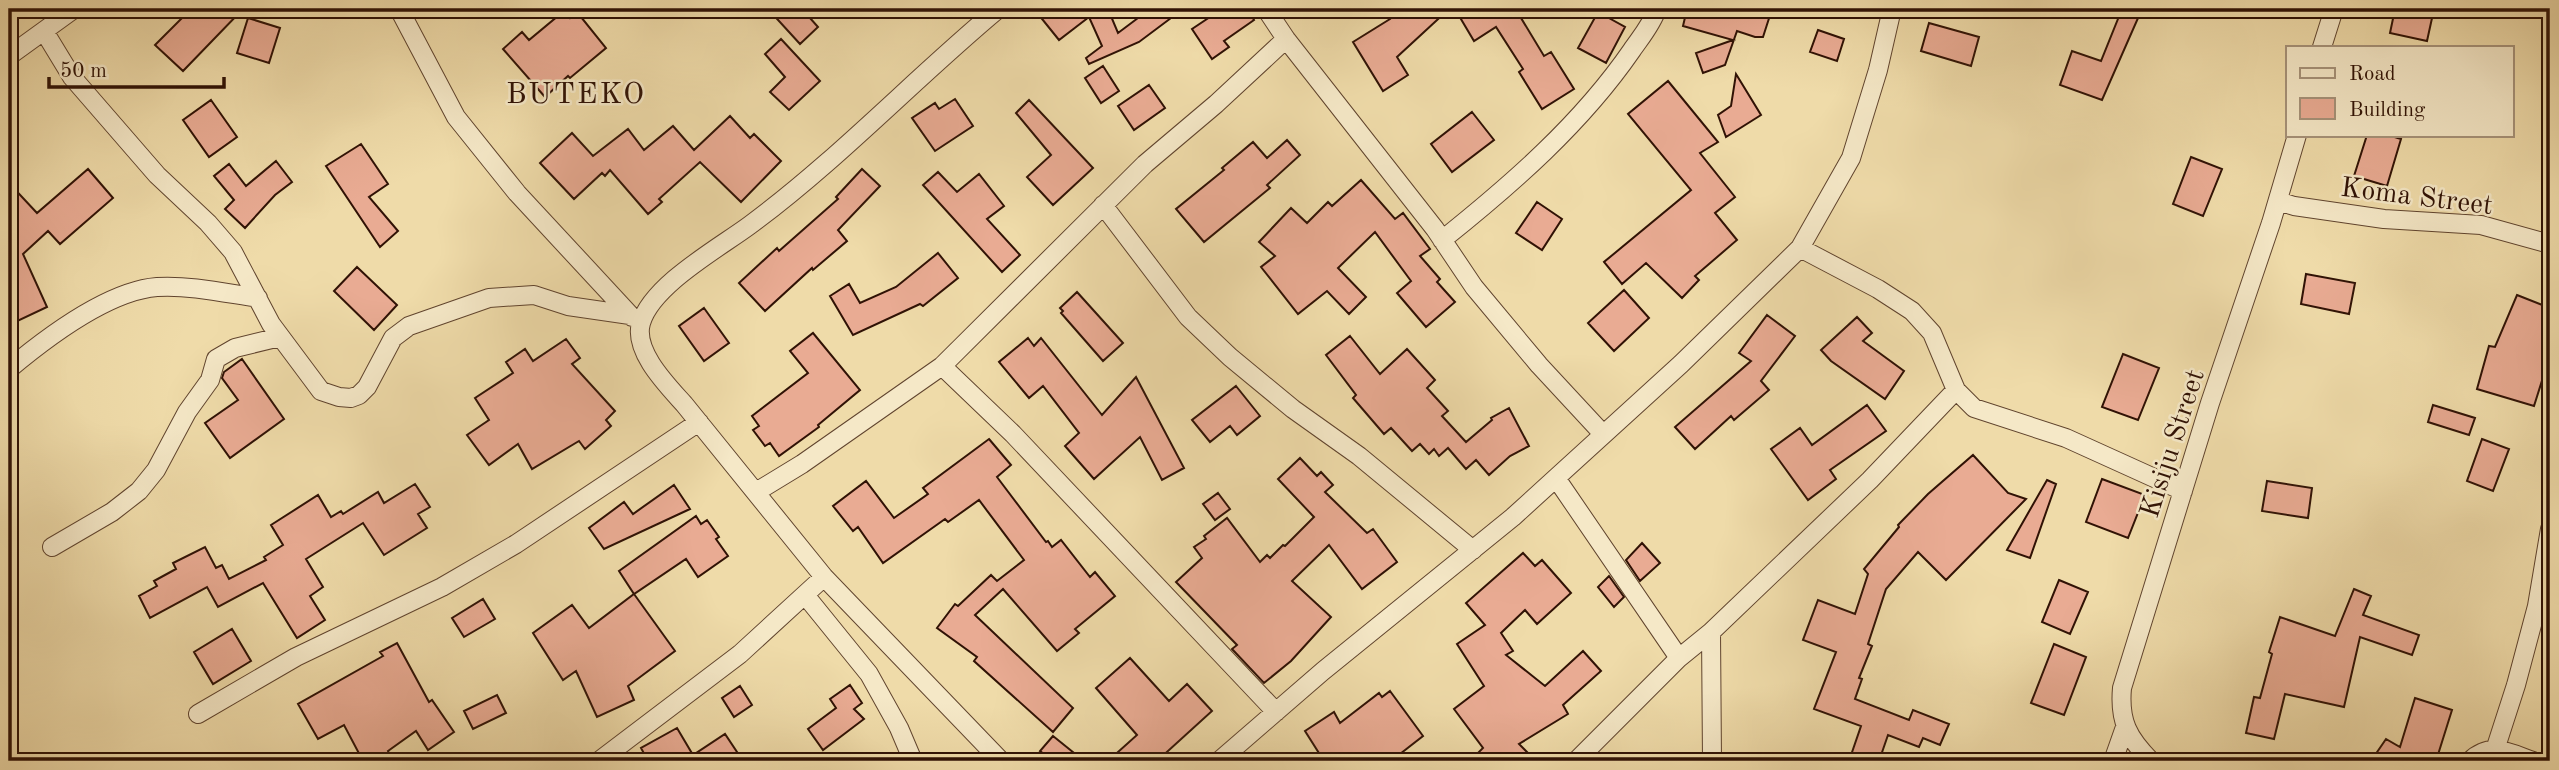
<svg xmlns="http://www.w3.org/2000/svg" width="2559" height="770" viewBox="0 0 2559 770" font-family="'Old Standard TT',serif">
  <rect width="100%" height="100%" fill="#efdba9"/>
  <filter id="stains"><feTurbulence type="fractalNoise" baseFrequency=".00286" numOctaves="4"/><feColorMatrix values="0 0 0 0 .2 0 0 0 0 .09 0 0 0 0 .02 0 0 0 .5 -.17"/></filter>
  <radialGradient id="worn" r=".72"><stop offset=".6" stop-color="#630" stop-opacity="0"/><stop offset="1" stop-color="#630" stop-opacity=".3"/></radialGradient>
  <path fill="#e9ab93" stroke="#301205" stroke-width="2" d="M191 9H243L183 71 155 45Z
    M768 9H802L818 27 800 44Z
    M1034 9H1108L1118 33 1150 9H1183L1139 42 1089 64 1086 58 1102 46 1089 17 1059 40Z
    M1222 9H1247L1254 20 1224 41 1229 47 1212 59 1192 29Z
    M1401 9H1449L1397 57 1408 75 1383 91 1353 42 1390 19Z
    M1455 9H1525L1518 13 1544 56 1551 52 1574 89 1542 109 1519 72 1523 69 1496 27 1474 41Z
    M1687 9H1772L1763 37H1755L1737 31 1725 65 1703 73 1696 53 1733 40 1683 26Z
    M2122 9H2142L2102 100 2060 85 2072 51 2101 61Z
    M2395 9H2434L2427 41 2390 33Z
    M564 11 570 18 577 12 606 48 570 78 568 76 545 97 503 49 522 32 529 40Z
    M1598 12 1625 27 1606 63 1578 48Z
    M248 18 280 28 269 63 237 53Z
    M1929 23 1979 37 1971 66 1921 51Z
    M1818 30 1844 39 1837 61 1810 52Z
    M781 39 820 81 789 110 770 92 785 77 765 54Z
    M1103 66 1119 91 1101 103 1085 78Z
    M1736 74 1761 115 1726 137 1718 115 1731 106Z
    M1668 81 1718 142 1700 153 1735 197 1715 213 1737 240 1695 276 1699 280 1682 298 1646 263 1622 284 1604 262 1691 190 1628 114Z
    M1149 85 1165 108 1134 130 1118 106Z
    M955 99 973 126 935 151 912 118 935 103 939 109Z
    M211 100 237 137 209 157 183 120Z
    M1029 100 1093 168 1053 205 1027 177 1051 155 1016 113Z
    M1472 112 1494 140 1452 172 1431 144Z
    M730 116 750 138 754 134 781 161 741 202 700 162 659 199 662 202 648 214 610 170 605 176 602 173 574 199 540 163 572 133 593 156 628 129 644 150 673 126 694 150Z
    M2367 135H2388L2401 139 2387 186 2354 176Z
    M1287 140 1300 155 1267 185 1270 188 1204 242 1176 209 1224 170 1222 168 1253 142 1267 158Z
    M361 144 388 184 369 197 398 231 380 247 326 166Z
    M2191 157 2222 169 2203 216 2173 204Z
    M276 161 292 182 275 195 245 228 225 209 234 200 214 176 229 164 246 186Z
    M88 169 113 198 60 244 48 231 23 254 47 307 9 325V183L37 213Z
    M862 169 880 186 838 230 847 241 813 270 812 268 765 311 739 283 777 248 779 251 838 199 836 197Z
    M938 172 957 192 979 174 1004 206 987 219 1020 255 1002 272 923 185Z
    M1361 180 1395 219 1403 213 1430 249 1420 256 1440 279 1437 282 1455 302 1426 327 1397 293 1411 281 1375 232 1338 268 1366 297 1349 314 1327 291 1298 314 1261 267 1275 256 1259 242 1291 208 1307 223 1328 202 1332 206Z
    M1537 202 1562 219 1542 250 1516 233Z
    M938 253 958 278 923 306 920 304 853 335 830 296 849 284 860 303 896 287Z
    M357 267 397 305 374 330 334 291Z
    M2306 274 2355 283 2349 314 2301 304Z
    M1624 290 1649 318 1614 351 1588 323Z
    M1077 292 1123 343 1103 361 1061 313 1063 311 1060 308Z
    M2517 295 2550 308V368H2546L2534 406 2477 389 2489 346 2495 347Z
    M704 308 729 343 704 361 679 326Z
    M1767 315 1795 336 1761 381 1769 390 1734 420 1731 416 1695 449 1675 427 1751 361 1739 353Z
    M1857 317 1872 333 1863 341 1904 371 1885 399 1831 361 1821 350Z
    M813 333 860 390 818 425 819 427 779 456 770 443 765 446 753 430 759 426 752 416 808 373 790 351Z
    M1350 336 1380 374 1407 349 1435 380 1427 388 1448 411 1442 416 1466 442 1492 420 1491 418 1509 408 1529 446 1510 456 1489 475 1476 460 1466 469 1448 448 1439 456 1434 449 1429 454 1420 444 1412 451 1391 428 1384 434 1353 398 1356 395 1326 355Z
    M1028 338 1034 346 1041 338 1102 415 1136 377 1184 468 1162 480 1140 437 1094 479 1065 446 1079 433 1043 386 1029 398 999 362Z
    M566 339 580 358 572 364 615 411 606 420 611 426 585 449 579 441 532 469 518 444 489 465 467 435 489 420 475 398 513 373 506 362 525 349 533 361Z
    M2123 354 2159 368 2138 420 2102 407Z
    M242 359 284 419 230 458 205 423 238 400 222 378 224 372Z
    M1236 386 1260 416 1237 435 1230 426 1210 442 1192 420Z
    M1867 405 1886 431 1830 470 1836 479 1808 500 1771 449 1800 428 1812 445Z
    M2433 405 2475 418 2469 435 2428 422Z
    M989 439 1011 465 997 477 1046 542 1048 541 1052 547 1061 540 1090 577 1095 572 1115 596 1075 629 1079 633 1057 651 1003 589 975 615 1073 708 1053 732 974 661 977 657 937 628 955 604 958 606 991 575 997 581 1024 560 979 500 948 522 945 519 883 563 858 527 853 531 833 506 866 481 894 518 928 494 923 488Z
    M2482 439 2509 449 2493 491 2467 481Z
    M1973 455 2008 493 2026 499 1946 580 1918 552 1886 589 1868 644 1872 646 1859 678 1862 679 1855 699 1909 720 1913 710 1949 724 1940 745 1923 738 1919 747 1888 735 1879 761H1849L1861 726 1814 709 1836 652 1803 640 1818 600 1855 614 1868 574 1864 569 1899 527 1898 525 1928 494Z
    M1300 458 1317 476 1321 472 1333 485 1325 492 1367 533 1373 529 1397 562 1362 589 1329 545 1292 581 1331 617 1291 661 1264 683 1232 649 1237 645 1176 582 1202 558 1194 547 1206 539 1204 536 1227 518 1260 562 1267 555 1270 558 1283 545 1285 546 1314 517 1278 479Z
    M2102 479 2145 495 2128 538 2086 522Z
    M2047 480 2056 484 2030 558 2007 550Z
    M2267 481 2312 488 2308 518 2262 511Z
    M415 484 430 507 418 514 427 528 384 555 363 523 306 559 323 587 310 596 325 620 297 638 263 583 218 607 207 587 150 618 139 596 157 586 154 581 176 569 173 563 205 547 216 568 222 565 229 579 266 560 264 557 283 545 271 525 318 495 331 517 341 511 343 514 378 492 384 503Z
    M674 485 690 509 604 549 589 528 624 502 633 514Z
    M1218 493 1230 509 1215 520 1203 504Z
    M696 516 701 524 707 520 719 537 716 539 728 556 698 577 686 559 634 594 619 571Z
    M1642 543 1660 563 1640 581 1626 560Z
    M1523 553 1535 566 1542 560 1571 593 1537 624 1525 610 1501 633 1513 651 1506 655 1545 686 1583 651 1601 671 1563 705 1568 714 1519 744 1527 752 1517 761H1470L1483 748 1454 709 1484 686 1457 644 1485 625 1466 603Z
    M1609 576 1624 597 1614 607 1598 587Z
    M2059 580 2088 592 2070 634 2042 622Z
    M2354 589 2371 596 2363 615 2419 635 2412 655 2360 637 2344 707 2285 694 2274 739 2246 733 2254 697 2260 698 2272 654 2269 652 2280 617 2335 636Z
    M634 594 675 651 628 686 634 700 597 717 576 671 563 680 533 633 572 605 589 628Z
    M483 599 495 619 464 637 452 618Z
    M232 629 251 661 213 684 194 652Z
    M397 643 429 702 432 700 454 732 428 750 416 731 388 751 393 761H363L344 725 318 739 298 704 383 656 380 652Z
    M2054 644 2086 657 2064 715 2031 703Z
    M1130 658 1169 701 1187 684 1212 711 1157 761H1108L1137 735 1096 688Z
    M850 685 862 703 854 709 864 719 823 750 808 729 836 708 830 699Z
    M740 686 752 705 734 717 722 698Z
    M1390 691 1423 736 1391 761H1324L1305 731 1334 712 1340 723 1379 693 1382 697Z
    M497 695 506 713 473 729 464 711Z
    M2415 698 2452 710 2436 761H2371L2386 739 2400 747Z
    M677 728 693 755 725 734 743 761H648L641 748Z
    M1053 736 1084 761H1053L1040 751Z"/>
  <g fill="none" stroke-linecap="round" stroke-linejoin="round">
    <g stroke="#60442e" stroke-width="20">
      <path id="street" d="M399 9 456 117 517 193 632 317
        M998 9C914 79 838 160 750 225 719 248 652 285 641 323 633 351 667 385 684 404L824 577 1001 761
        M1266 9 1286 39 1435 229 1474 287 1539 365 1603 434
        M44 31 72 77 157 175 208 223 233 252 271 324 321 391 339 397 351 398 359 395 367 387 393 338 409 326 489 298 534 295 568 306 630 315
        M2322 47 2334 9
        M9 56 74 9
        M2278 201 2294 206 2384 219 2481 225 2550 244
        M1103 205 1188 317 1230 357 1293 409 1359 456 1473 550
        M1442 240C1512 184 1581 124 1632 50 1641 37 1652 24 1657 9
        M1800 248 1878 289 1912 311 1932 333 1956 390 1974 408 2066 438 2183 491
        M942 366 1013 434 1276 712
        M9 369C46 338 107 291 157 287 190 285 225 293 258 298
        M1556 478 1679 658
        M756 492 802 464 942 366 1145 164 1216 104 1286 39
        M52 547 112 512 139 491 156 470 187 412 210 380 216 359 235 348 280 337
        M805 595 869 674 899 728 913 761
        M1711 632 1712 761
        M198 714 296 657 442 587 516 544 699 422
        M2495 750 2516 685 2537 606 2550 529
        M599 761 740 654 824 577
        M1219 761 1323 671 1513 517 1681 364 1800 248 1851 158 1878 70 1892 9
        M1576 761 1679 658 1711 632 1870 480 1956 390
        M2113 761 2125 727
        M2151 761C2128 738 2119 721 2122 688L2210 403 2271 223 2297 135
        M2470 761C2490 741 2510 753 2533 761"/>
    </g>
    <use href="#street" stroke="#f5e8c7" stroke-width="18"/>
  </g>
  <g text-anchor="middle" stroke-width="5" stroke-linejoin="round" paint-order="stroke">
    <g font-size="28" fill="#301205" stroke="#f5e8c7">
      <text transform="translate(2417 195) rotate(7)" y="10">Koma Street</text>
      <text transform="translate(2171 443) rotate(-72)" y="10">Kisiju Street</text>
    </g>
    <g font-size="30" letter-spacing="2" fill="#301205" stroke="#f5e8c7">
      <text x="576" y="103">BUTEKO</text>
    </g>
  </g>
  <rect width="2559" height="770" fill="none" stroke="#efdba9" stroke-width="35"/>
  <rect x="10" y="10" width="2538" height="749" fill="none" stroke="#301205" stroke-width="3.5"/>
  <rect x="18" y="18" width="2524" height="735" fill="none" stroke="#301205" stroke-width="2"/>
  <rect x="2286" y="46" width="228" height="91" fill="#f5e8c7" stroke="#a69279" stroke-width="2"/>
  <rect x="2300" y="68" width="35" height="10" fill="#f5e8c7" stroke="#a69279" stroke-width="2"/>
  <text x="2349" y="80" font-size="21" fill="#301205">Road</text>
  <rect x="2300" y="98" width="35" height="21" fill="#e9ab93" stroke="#a69279" stroke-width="2"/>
  <text x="2349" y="116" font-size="21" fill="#301205">Building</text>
  <path d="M49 77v10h175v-10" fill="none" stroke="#301205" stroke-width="3.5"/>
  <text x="60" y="77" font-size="21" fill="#301205" stroke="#f5e8c7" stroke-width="5" paint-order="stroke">50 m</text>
  <rect width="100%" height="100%" filter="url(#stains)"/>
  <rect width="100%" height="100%" fill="url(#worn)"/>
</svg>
